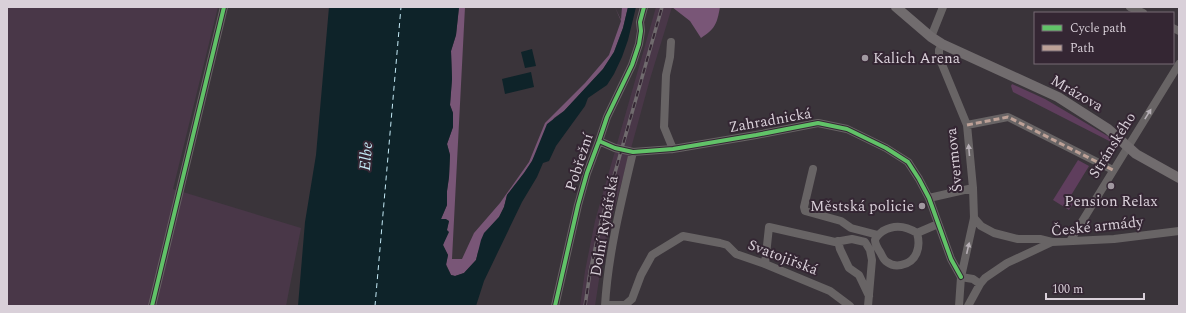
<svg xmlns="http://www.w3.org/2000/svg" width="1186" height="313" viewBox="0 0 1186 313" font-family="Spectral,serif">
  <rect width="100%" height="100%" fill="#3a343a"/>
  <path fill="#493748" d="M7 7H218L173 189 301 228 286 306H7Z
    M656 7H672L650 79 610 225 600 273 595 306H580L585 271 595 221Z"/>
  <path fill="#5f3e5d" d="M1012 84 1045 99 1116 141 1119 146 1013 92 1011 86Z
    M1078 160 1089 166 1070 197 1075 201 1069 210 1053 200Z"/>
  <path fill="#795677" d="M459 7H465L452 259H462L474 233 500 203 529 162 545 123 585 83 609 55 621 21 615 7 621 20 622 7H628L623 28 614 52 603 69 564 111 554 118 532 161 524 173 507 195 504 207 499 217 491 226 478 252 476 260 464 273 455 276 451 275 446 264 448 255 443 245 449 221 441 219 447 205V191L449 177 450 155 447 144 453 127V113L450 105 452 79 451 51 456 35Z
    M672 7H720C717 24 715 29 701 38L690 21Z"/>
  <path fill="#0e2329" d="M329 7H459L456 35 451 51 452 79 450 105 453 113V127L447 144 450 155 449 177 447 191V205L441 219H446L449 221 447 230 449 232 443 245 448 255 446 265 451 275 455 276 464 273 476 260 481 240 484 233 499 217 504 207 507 195 524 173 532 161 547 124 564 111 603 69 614 52 623 28 628 7H636L628 40 622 57 614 74 607 85 588 98 585 106 556 146 549 161 543 163 537 177 522 202 484 281 476 306H298L305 222 316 155Z
    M532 49 536 66 525 68 521 52Z
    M531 72 534 87 505 94 502 79Z"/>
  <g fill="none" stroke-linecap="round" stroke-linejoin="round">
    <path stroke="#c5ebf7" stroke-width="1" stroke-dasharray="5 4" stroke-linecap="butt" d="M375 306 401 7"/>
    <path stroke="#686465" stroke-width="8" d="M1130 7 1143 13
      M1173 28 1179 31
      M931 37 943 7
      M671 42 670 57 666 75 664 127 673 149
      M942 44 939 50V57L967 125 973 188 974 218 961 277 959 306
      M967 125 1008 117 1113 170
      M599 141 615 148 633 152 673 149 756 135 818 123 847 129 886 148 908 162 919 179 929 198 951 259 961 277
      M813 169 804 207 805 211 841 221 851 228 878 235
      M929 198 973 188
      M974 218 981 226 994 233 1018 239H1040L1052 242
      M917 233C921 247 917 262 901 265 896 266 891 265 887 262 883 260 882 255 880 252 878 249 875 244 875 240 876 236 879 234 883 231 895 224 906 226 917 233L938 224
      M838 241 840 249 849 268 859 275 869 296
      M1070 241 1179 64
      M765 264 769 227 835 242 852 239 865 242 870 250 872 260 868 306
      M961 277 973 279 980 284
      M605 305H625L632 299 641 275 652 255 683 236 720 243 727 245 736 254 765 264 830 291 850 306
      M152 306 224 7
      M555 306 578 205 587 173 599 141 607 117 632 65 639 44 641 31 640 22 644 7
      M605 306C608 254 621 203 633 152
      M968 306 980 284 985 278 1007 263 1052 242 1114 239 1179 231"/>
    <path stroke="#716c6e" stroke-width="10" d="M896 7 931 37 942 44 1058 97 1108 129 1136 154 1179 178"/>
    <g stroke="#706b6e" stroke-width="3.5">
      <path id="rail" d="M585 306 590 272 601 222 662 7"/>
    </g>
    <use href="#rail" stroke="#342633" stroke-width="2" stroke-dasharray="6" stroke-linecap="butt"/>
    <path stroke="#bda197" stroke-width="3" stroke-dasharray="6 3" stroke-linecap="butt" d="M967 125 1008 117 1113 170"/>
    <g stroke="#342633" stroke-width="6">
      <path id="cycleway" d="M599 141 615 148 633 152 673 149 756 135 818 123 847 129 886 148 908 162 919 179 929 198 951 259 961 277
        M152 306 224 7
        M555 306 578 205 587 173 599 141 607 117 632 65 639 44 641 31 640 22 644 7"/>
    </g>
    <use href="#cycleway" stroke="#61c268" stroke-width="4"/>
  </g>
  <defs><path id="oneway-solid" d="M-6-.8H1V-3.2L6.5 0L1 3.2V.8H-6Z"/></defs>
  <g fill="#b7b0b6">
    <use href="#oneway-solid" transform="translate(1148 114) rotate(-58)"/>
    <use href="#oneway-solid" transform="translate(969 150) rotate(-95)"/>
    <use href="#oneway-solid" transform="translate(968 248) rotate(-77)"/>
  </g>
  <g fill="#a199a1" stroke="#342633" stroke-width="1.5">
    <circle cx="865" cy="58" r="4"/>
    <circle cx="1111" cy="186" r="4"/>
    <circle cx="922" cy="206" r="4"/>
  </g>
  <g text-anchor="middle" stroke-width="4" stroke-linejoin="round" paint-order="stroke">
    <g font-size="15" fill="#d9d0d9" stroke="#342633" text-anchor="start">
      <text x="873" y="63">Kalich Arena</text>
      <text x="1111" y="206" text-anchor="middle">Pension Relax</text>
      <text x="914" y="211" text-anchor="end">Městská policie</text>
    </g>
    <g font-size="15" fill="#d9d0d9" stroke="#342633">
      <text transform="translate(1077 93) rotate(30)" y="5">Mrázova</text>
      <text transform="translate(770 120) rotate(-10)" y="5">Zahradnická</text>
      <text transform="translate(1112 145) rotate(-58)" y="5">Stránského</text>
      <text transform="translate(954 160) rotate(-96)" y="5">Švermova</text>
      <text transform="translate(579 162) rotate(-72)" y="5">Pobřežní</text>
      <text transform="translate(604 226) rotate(-80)" y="5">Dolní Rybářská</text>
      <text transform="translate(1097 226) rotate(-6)" y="5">České armády</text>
      <text transform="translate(783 257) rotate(21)" y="5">Svatojiřská</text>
    </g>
    <g font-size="16" font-style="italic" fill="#c5ebf7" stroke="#342633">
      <text transform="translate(365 156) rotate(-85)" y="6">Elbe</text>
    </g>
  </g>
  <rect width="1186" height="313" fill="none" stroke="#d9d0d9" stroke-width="16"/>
  <rect x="1034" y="12" width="140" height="52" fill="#342633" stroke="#766a75"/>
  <rect x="1042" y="25" width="20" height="6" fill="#61c268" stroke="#766a75"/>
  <text x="1070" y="32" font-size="12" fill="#d9d0d9">Cycle path</text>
  <rect x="1042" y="45" width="20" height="6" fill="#bda197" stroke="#766a75"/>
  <text x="1070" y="52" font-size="12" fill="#d9d0d9">Path</text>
  <path d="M1046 293v6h98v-6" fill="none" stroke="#d9d0d9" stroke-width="2"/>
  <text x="1052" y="293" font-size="12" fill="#d9d0d9" stroke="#342633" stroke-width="3" paint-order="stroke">100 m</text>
</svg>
